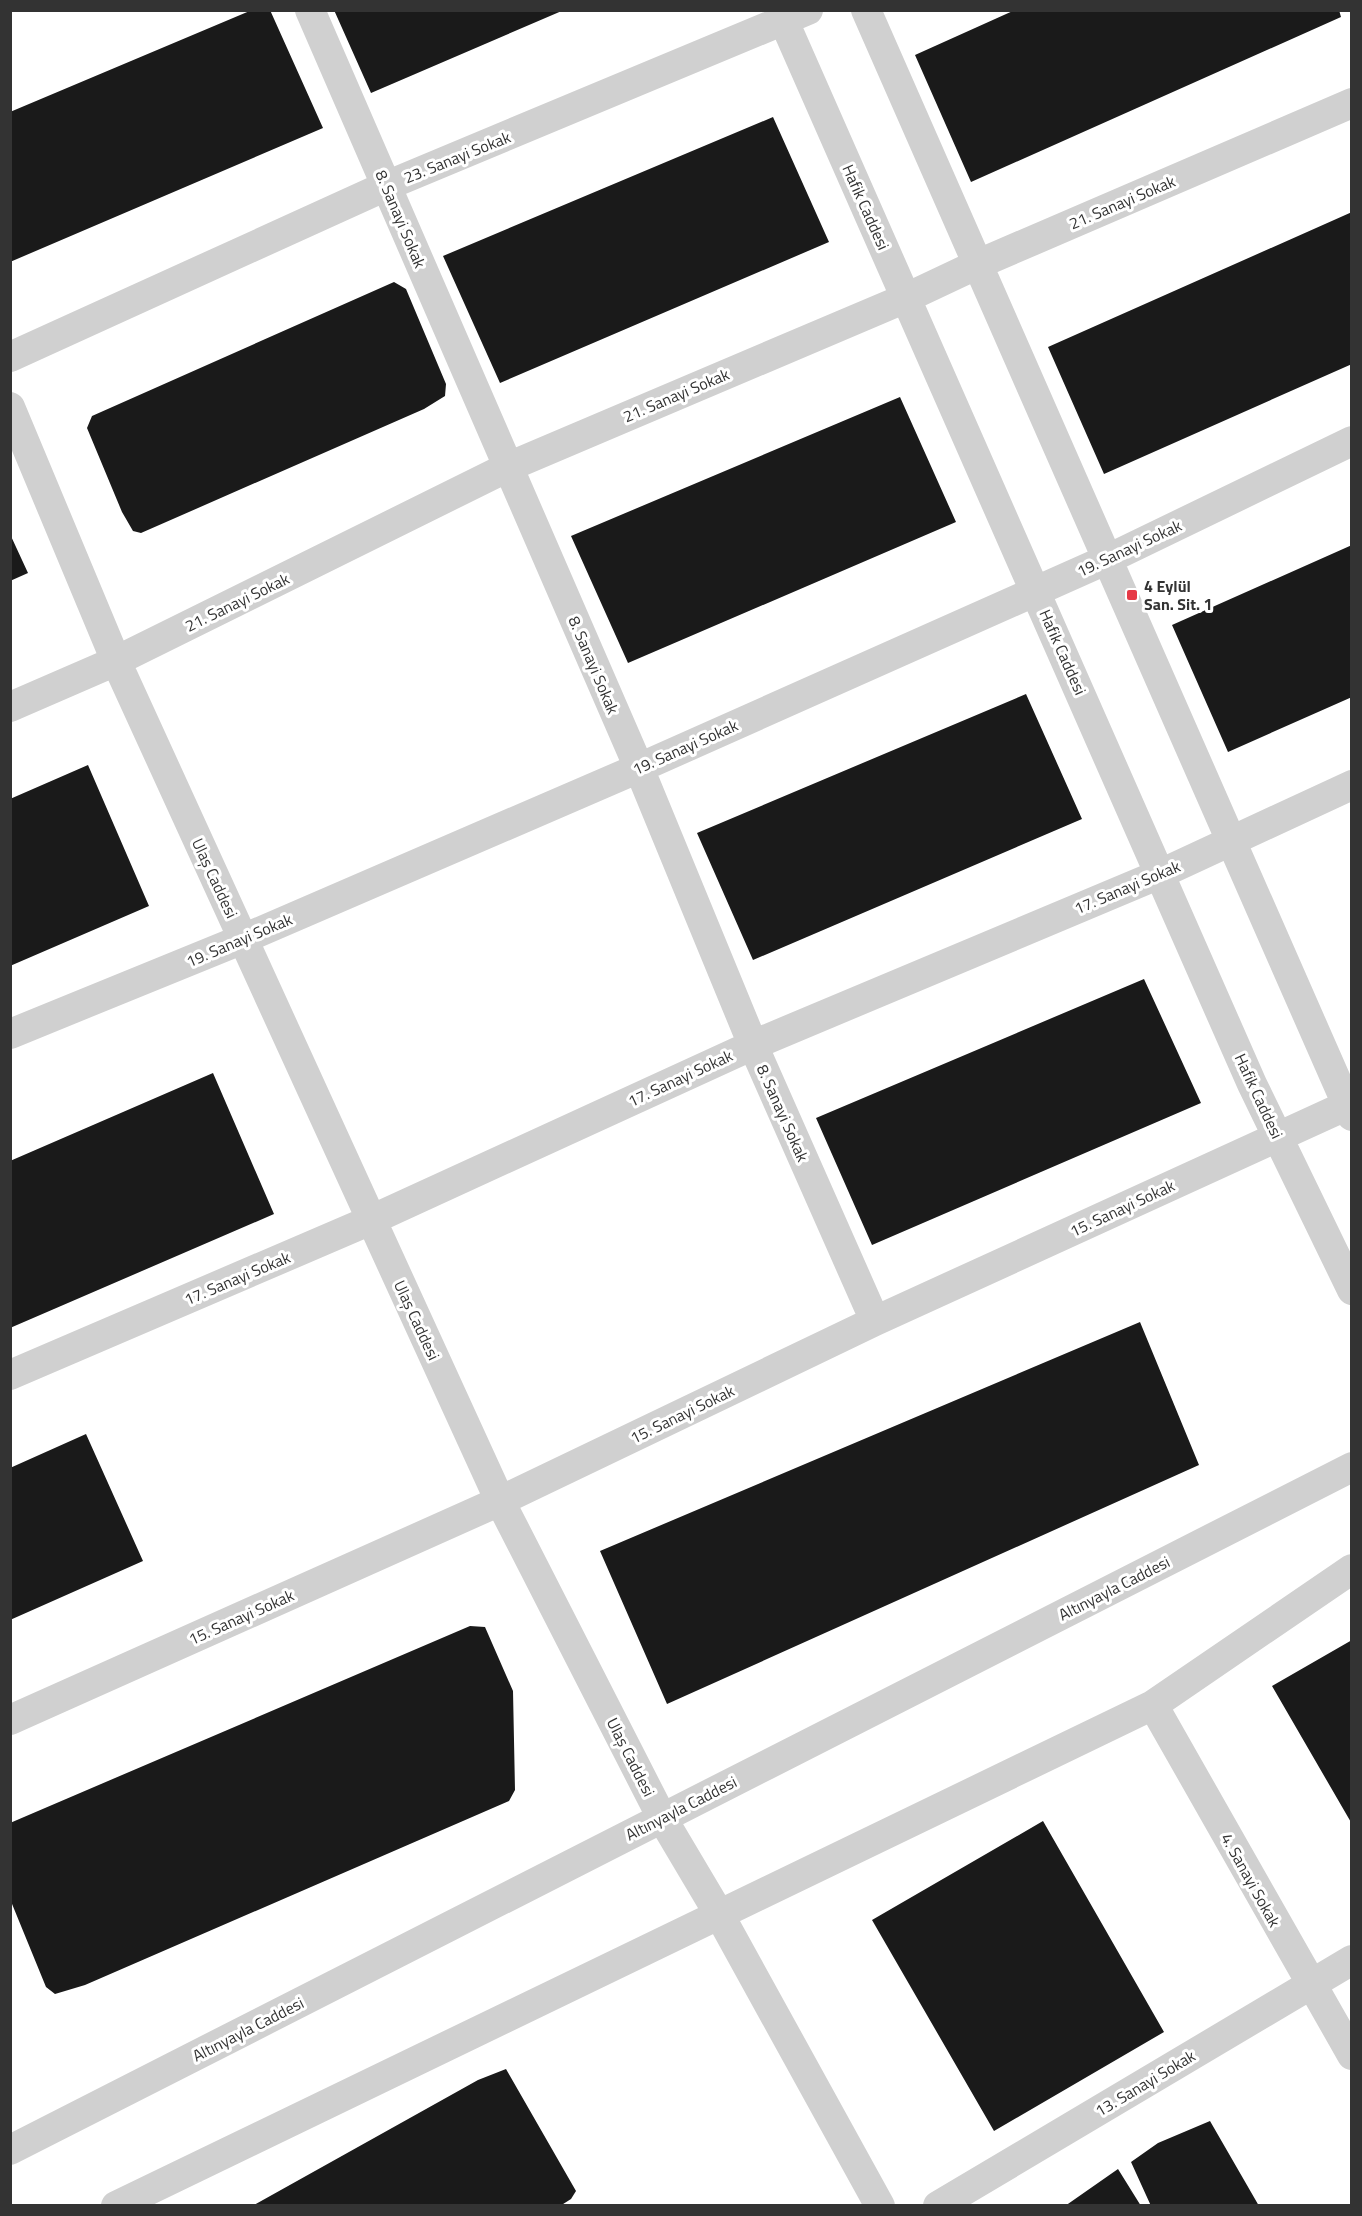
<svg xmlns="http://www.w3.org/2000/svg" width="1362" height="2216" viewBox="0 0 1362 2216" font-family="'Titillium Web',sans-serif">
  <rect width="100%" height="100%" fill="#fff"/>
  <path fill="#1a1a1a" d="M252 10H270L323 128 10 262V112Z
    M334 10H564L371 93Z
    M1015 10H1339L1341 17 971 182 915 55Z
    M773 117 829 242 500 383 443 256Z
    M1352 212V364L1104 474 1048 347Z
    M394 282 406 289 446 384 445 396 424 409 141 533 133 531 122 512 87 428 92 416Z
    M900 397 956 522 628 663 571 536Z
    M10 534 28 573 10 581Z
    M1352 545V697L1228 752 1172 625Z
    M1026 694 1082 819 753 960 697 833Z
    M88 765 149 906 10 966V799Z
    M1144 979 1201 1103 872 1245 816 1118Z
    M213 1073 274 1214 10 1328V1161Z
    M1140 1322 1199 1465 667 1704 600 1551Z
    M86 1434 143 1561 10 1620V1468Z
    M470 1626 485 1627 513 1691 515 1790 509 1801 85 1985 55 1994 46 1987 10 1899V1823Z
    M1352 1640V1824L1272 1686Z
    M1043 1821 1164 2032 994 2131 872 1920Z
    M506 2069 576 2191 571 2199 560 2206H252L478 2080Z
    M1210 2121 1259 2206H1151L1131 2162 1158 2143Z
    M1118 2169 1141 2206H1065Z"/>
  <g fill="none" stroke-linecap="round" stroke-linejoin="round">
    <path stroke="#d0d0d0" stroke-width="30" d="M310 10 639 768 753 1045 875 1321
      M779 10 1252 1084 1352 1290
      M866 10 1352 1116
      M10 357 386 186 808 10
      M10 407 116 661 500 1501 662 1818 719 1914 880 2206
      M10 707 116 661 508 467 906 298 976 265 1352 103
      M10 1034 243 939 639 768 1108 559 1352 441
      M10 1375 371 1220 753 1045 1160 874 1352 785
      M1153 1705 1352 2055
      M10 1720 500 1501 875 1321 1352 1103
      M10 2150 1352 1467
      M116 2206 1153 1705 1352 1569
      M938 2206 1352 1960"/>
  </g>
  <rect fill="#e63946" stroke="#fff" stroke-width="2" x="1126" y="589" width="12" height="12" rx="3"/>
  <g text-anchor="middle" stroke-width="6" stroke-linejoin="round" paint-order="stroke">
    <g font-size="16" fill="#333" stroke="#fff">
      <text transform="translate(457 157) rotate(-22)" y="6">23. Sanayi Sokak</text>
      <text transform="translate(1122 202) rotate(-23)" y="6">21. Sanayi Sokak</text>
      <text transform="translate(866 207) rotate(66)" y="6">Hafik Caddesi</text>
      <text transform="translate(401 219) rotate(67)" y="6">8. Sanayi Sokak</text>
      <text transform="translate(676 395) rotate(-23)" y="6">21. Sanayi Sokak</text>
      <text transform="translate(1129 548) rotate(-25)" y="6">19. Sanayi Sokak</text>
      <text transform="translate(237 602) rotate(-26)" y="6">21. Sanayi Sokak</text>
      <text transform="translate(1063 652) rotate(66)" y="6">Hafik Caddesi</text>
      <text transform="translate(594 665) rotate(67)" y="6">8. Sanayi Sokak</text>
      <text transform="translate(685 747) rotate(-24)" y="6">19. Sanayi Sokak</text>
      <text transform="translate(215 878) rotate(65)" y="6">Ulaş Caddesi</text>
      <text transform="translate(1127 887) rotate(-23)" y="6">17. Sanayi Sokak</text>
      <text transform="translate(239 940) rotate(-23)" y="6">19. Sanayi Sokak</text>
      <text transform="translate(680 1078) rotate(-25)" y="6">17. Sanayi Sokak</text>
      <text transform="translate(1259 1096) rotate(65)" y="6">Hafik Caddesi</text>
      <text transform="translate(783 1113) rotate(66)" y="6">8. Sanayi Sokak</text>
      <text transform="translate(1122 1208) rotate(-25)" y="6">15. Sanayi Sokak</text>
      <text transform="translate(237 1278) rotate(-23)" y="6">17. Sanayi Sokak</text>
      <text transform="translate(417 1320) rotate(65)" y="6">Ulaş Caddesi</text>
      <text transform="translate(682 1414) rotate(-26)" y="6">15. Sanayi Sokak</text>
      <text transform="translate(1114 1588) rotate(-27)" y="6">Altınyayla Caddesi</text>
      <text transform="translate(241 1617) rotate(-24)" y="6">15. Sanayi Sokak</text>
      <text transform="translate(631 1757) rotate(63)" y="6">Ulaş Caddesi</text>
      <text transform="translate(681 1808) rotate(-27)" y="6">Altınyayla Caddesi</text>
      <text transform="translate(1251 1880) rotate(61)" y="6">4. Sanayi Sokak</text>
      <text transform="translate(248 2029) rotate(-27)" y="6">Altınyayla Caddesi</text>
      <text transform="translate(1145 2083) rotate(-31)" y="6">13. Sanayi Sokak</text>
    </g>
    <g font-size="16" font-weight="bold" fill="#333" stroke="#fff" text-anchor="start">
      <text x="1144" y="592">4 Eylül<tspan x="1144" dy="18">San. Sit. 1</tspan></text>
    </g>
  </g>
  <rect width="1362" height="2216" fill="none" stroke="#333333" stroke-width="24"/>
</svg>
